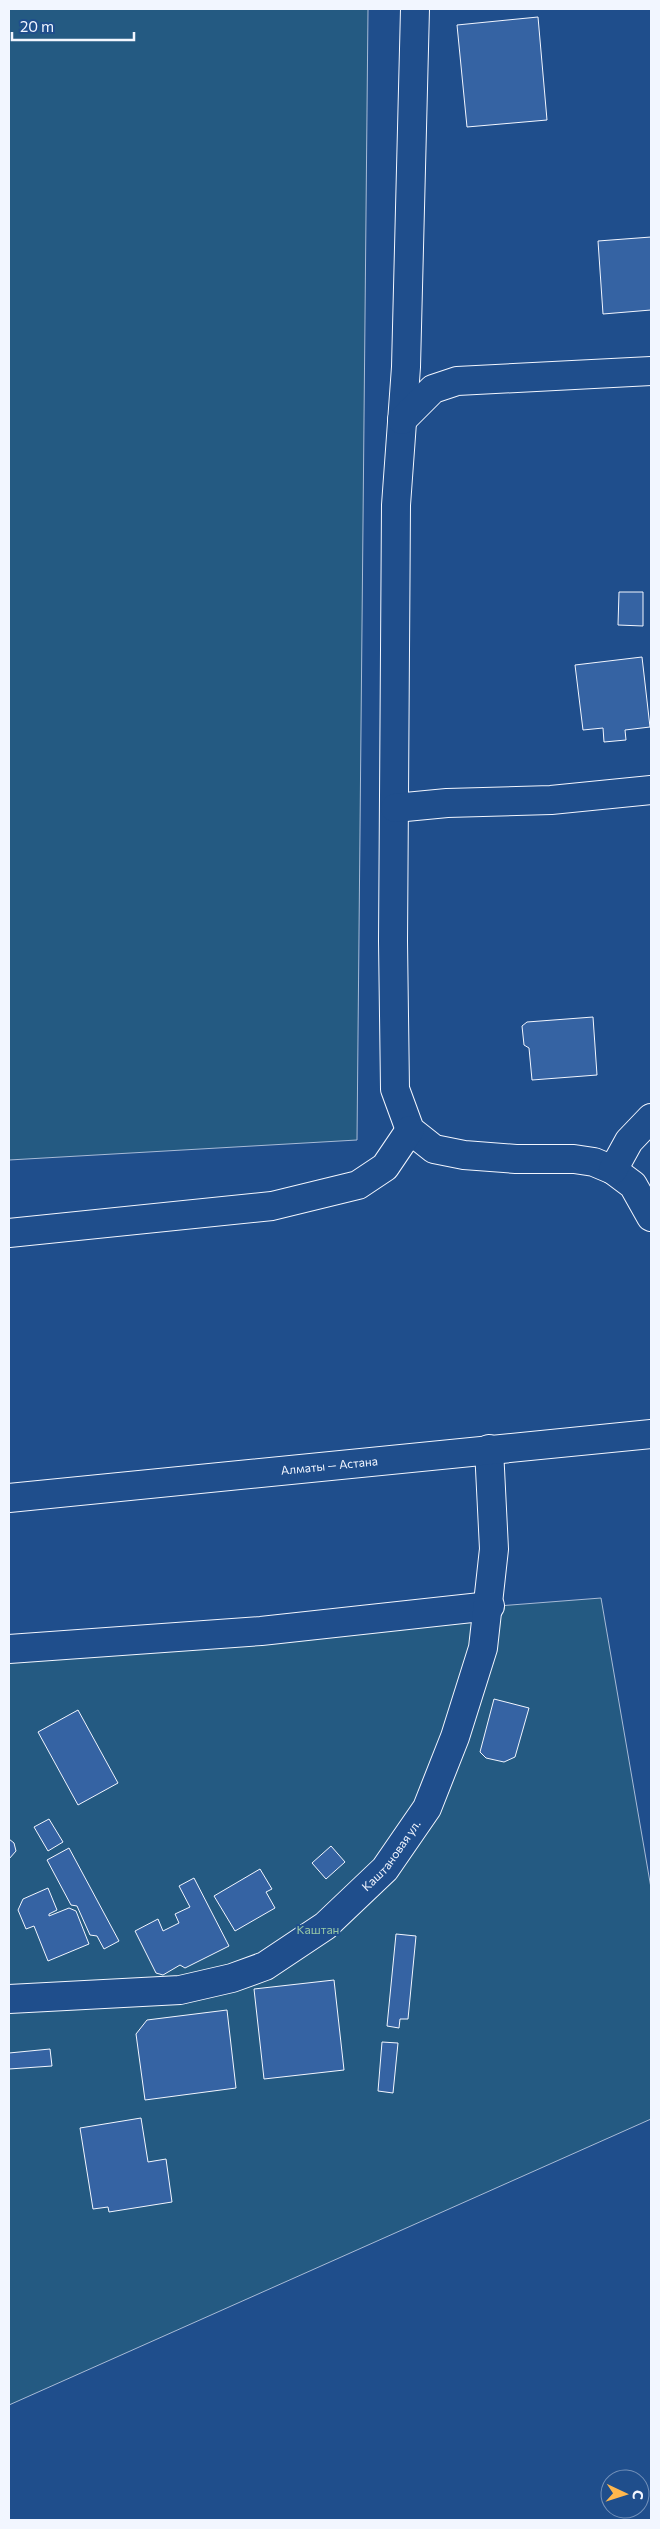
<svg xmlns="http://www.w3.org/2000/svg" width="660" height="2529" viewBox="0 0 660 2529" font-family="Commissioner,sans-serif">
  <rect width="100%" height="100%" fill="#1f4e8c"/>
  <path fill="#245a82" stroke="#a8bbd7" d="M9 9H368L357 1140 9 1160Z
    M601 1598 651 1888V2119L9 2405V1644Z"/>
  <path fill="#3563a3" stroke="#f2f6ff" d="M538 17 547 120 467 127 457 25Z
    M651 237V310L603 314 598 241Z
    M619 592H643V626L618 625Z
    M642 657 650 727 625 730 626 740 604 742 603 728 583 730 575 665Z
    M593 1017 597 1075 532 1080 529 1048 524 1045 522 1026 527 1022Z
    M494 1699 529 1708 515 1757 504 1762 486 1758 480 1752Z
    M78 1710 118 1783 78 1805 38 1732Z
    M49 1819 63 1842 48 1851 34 1827Z
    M9 1839 14 1843 16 1851 9 1859Z
    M331 1846 345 1862 326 1879 312 1863Z
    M69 1848 119 1941 104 1949 97 1936 90 1935 77 1906 71 1905 47 1860Z
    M260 1869 272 1889 266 1892 275 1908 235 1931 214 1896Z
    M194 1878 229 1946 185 1968 180 1965 163 1975 156 1973 135 1931 158 1919 163 1931 179 1923 175 1914 190 1907 179 1886Z
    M48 1888 57 1910 49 1914V1916L69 1908 76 1911 89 1944 48 1961 34 1926 26 1929 18 1910 23 1899Z
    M396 1934 416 1936 408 2019H400L399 2028 387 2026Z
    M334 1980 344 2070 264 2079 254 1989Z
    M227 2010 236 2088 145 2100 136 2034 147 2020Z
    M382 2042 398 2043 393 2093 378 2091Z
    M50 2049 52 2066 9 2069V2053Z
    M141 2118 148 2162 166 2159 172 2202 109 2212 108 2207 93 2209 80 2128Z"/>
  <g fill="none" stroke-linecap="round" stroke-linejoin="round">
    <g stroke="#f2f6ff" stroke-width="30">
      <g id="minor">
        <path d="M415 9 406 367 396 505 393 941 395 1089 410 1130 434 1149 464 1155 516 1159H574L594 1162 613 1170 633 1185 651 1217"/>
        <path d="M402 420 433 389 457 381 651 371"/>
        <path d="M395 808 447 803 551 800 651 790"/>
        <path d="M613 1170 629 1141 651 1118"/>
        <path d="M9 1233 272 1206 358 1185 385 1167 410 1130"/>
        <path d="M9 1649 261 1631 490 1606"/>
        <path id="s1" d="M9 1999 180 1990 232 1978 265 1966 325 1926 385 1869 427 1808 455 1737 483 1648 494 1549 489 1449"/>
      </g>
    </g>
    <g stroke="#f2f6ff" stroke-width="30">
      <g id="trunk">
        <path id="s2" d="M9 1498 651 1434"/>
      </g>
    </g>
    <use href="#minor" stroke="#1f4e8c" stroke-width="28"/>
    <use href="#trunk" stroke="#1f4e8c" stroke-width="28"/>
  </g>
  <g text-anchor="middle" stroke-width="4" stroke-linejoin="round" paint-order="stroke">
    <g font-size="12" fill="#f2f6ff" stroke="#1f4e8c">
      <text dy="4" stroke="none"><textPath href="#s2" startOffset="322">Алматы — Астана</textPath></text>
      <text dy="4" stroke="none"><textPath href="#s1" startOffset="429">Каштановая ул.</textPath></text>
    </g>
    <g font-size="12" fill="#97c8a6" stroke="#1f4e8c">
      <text x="318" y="1934">Каштан</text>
    </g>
  </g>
  <rect width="660" height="2529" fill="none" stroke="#f2f6ff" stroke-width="20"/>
  <g transform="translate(625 2494) rotate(94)"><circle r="24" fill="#1f4e8c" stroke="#7391ba"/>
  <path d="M0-4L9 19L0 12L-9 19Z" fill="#ffb74d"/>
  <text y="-8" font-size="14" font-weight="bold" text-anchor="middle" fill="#f2f6ff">С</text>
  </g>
  <path d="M12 32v8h122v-8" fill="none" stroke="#f2f6ff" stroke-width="2.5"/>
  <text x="20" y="32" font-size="15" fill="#f2f6ff" stroke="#1f4e8c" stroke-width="4" paint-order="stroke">20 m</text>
</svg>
